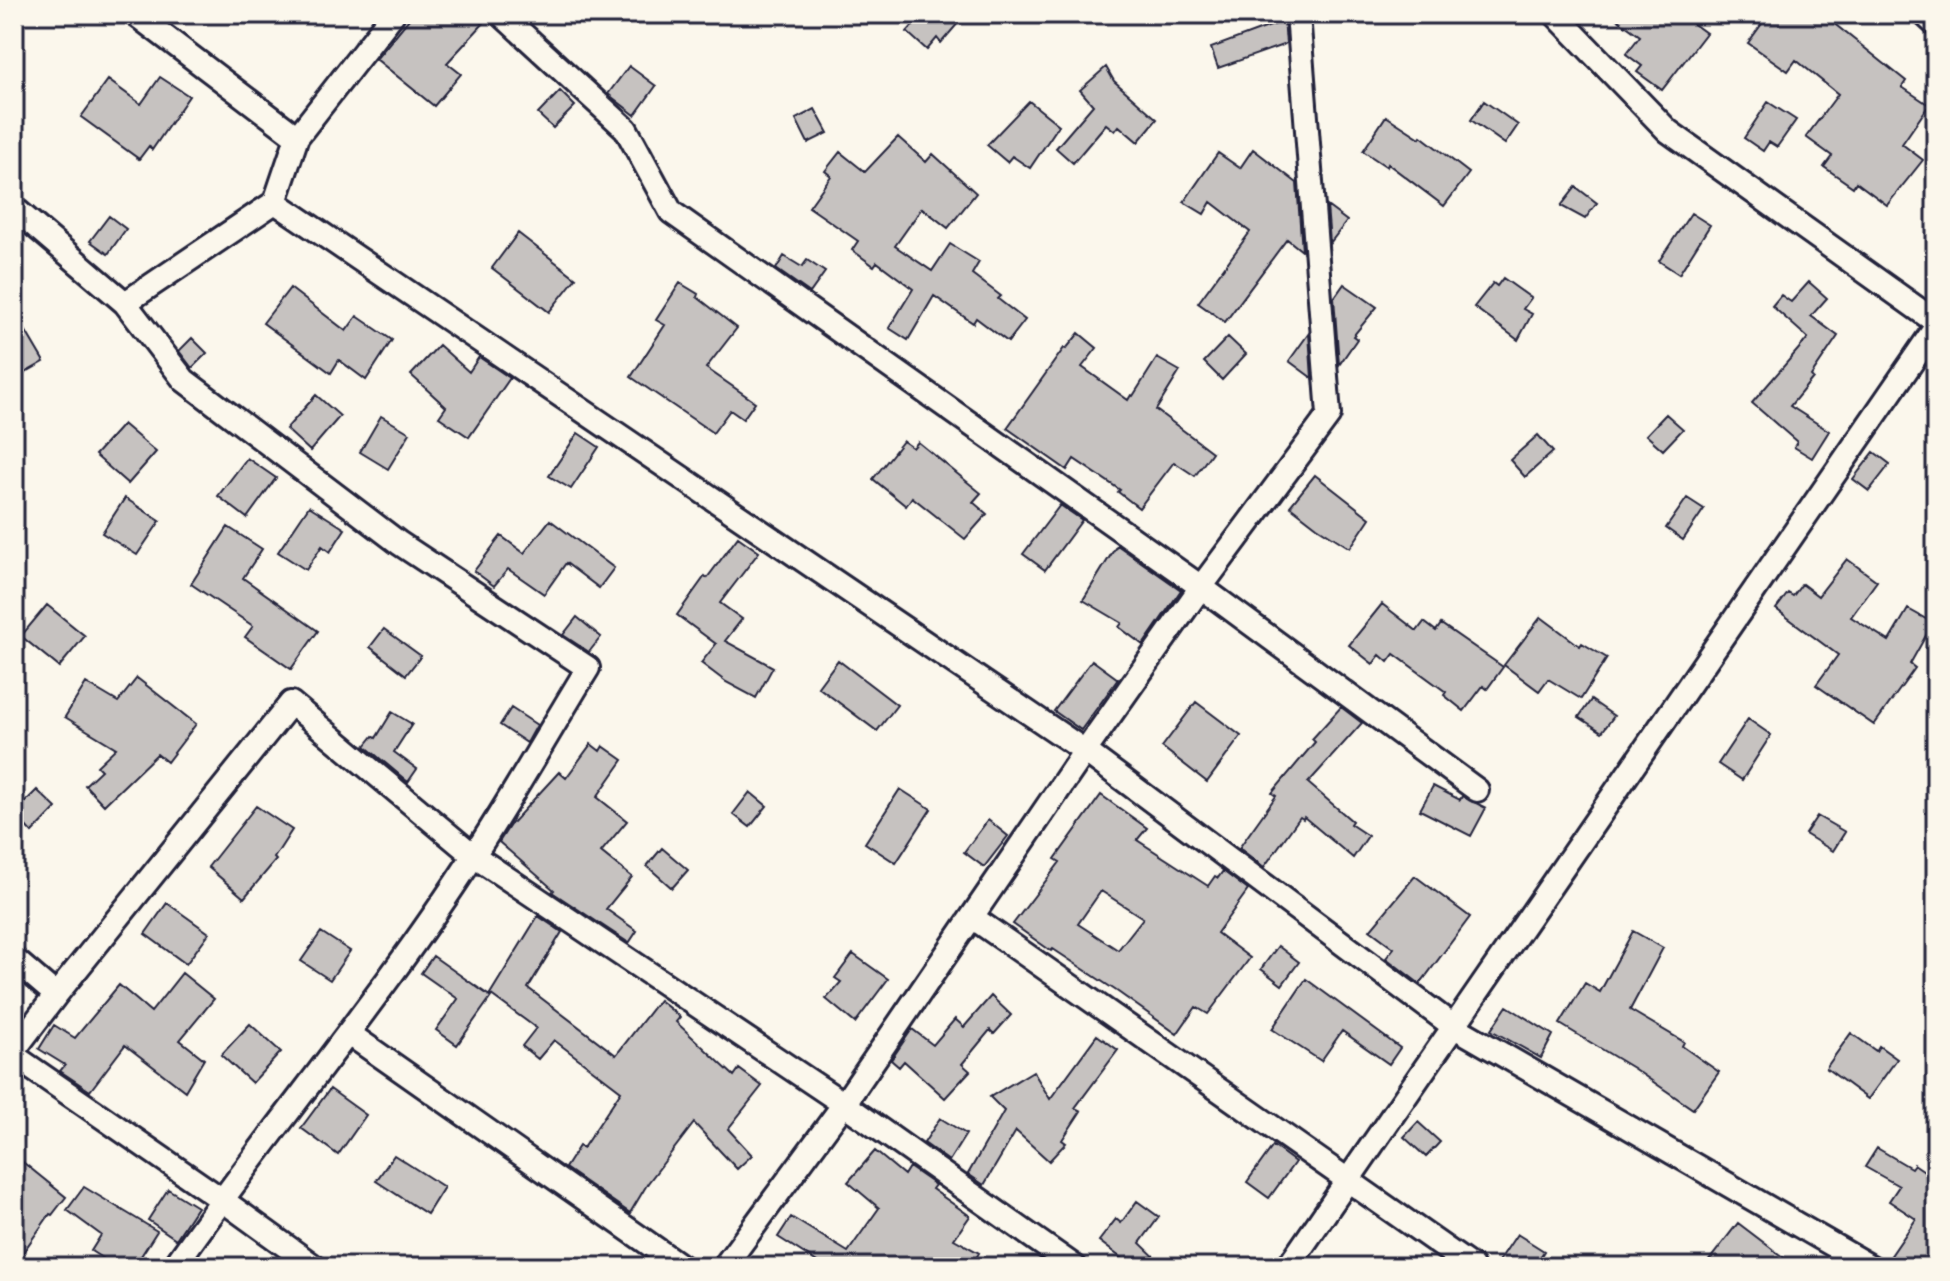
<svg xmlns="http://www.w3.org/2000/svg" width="1950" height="1281" viewBox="0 0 1950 1281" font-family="'Shantell Sans',sans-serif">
  <rect width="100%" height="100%" fill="#fbf7ec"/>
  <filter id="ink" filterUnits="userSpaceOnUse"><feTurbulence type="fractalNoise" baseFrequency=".0125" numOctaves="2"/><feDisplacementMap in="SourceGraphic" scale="16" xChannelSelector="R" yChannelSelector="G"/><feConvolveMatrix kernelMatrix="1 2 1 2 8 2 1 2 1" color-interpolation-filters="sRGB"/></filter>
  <g filter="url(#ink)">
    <path fill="#c6c2c0" stroke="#22223b" stroke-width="2" fill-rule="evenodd" d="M413 14H472L483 24 447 63 461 74 434 106 376 59Z
      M923 14H966L941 43 937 38 927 50 907 32Z
      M1610 14H1680L1706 33 1662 90 1637 72 1642 66 1626 54 1640 36Z
      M1769 14H1822L1906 81 1902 87 1929 105 1902 144 1923 160 1887 205 1856 182 1853 187 1824 167 1832 156 1806 137 1838 94 1796 60 1788 71 1748 43Z
      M1284 21 1286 43 1283 45 1218 68 1211 48Z
      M629 66 656 86 635 115 608 94Z
      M1106 67 1114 81 1157 119 1138 142 1119 126 1115 131 1106 124 1073 163 1056 148 1093 105 1080 90Z
      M160 77 189 96 152 150 149 146 139 159 81 117 108 80 141 104Z
      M560 91 575 106 553 128 538 114Z
      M1029 101 1059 125 1030 168 1012 156 1007 162 987 145Z
      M1484 101 1518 125 1505 144 1471 120Z
      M1768 102 1796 120 1777 147 1769 142 1763 151 1744 138Z
      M815 109 828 133 808 143 796 119Z
      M1386 116 1420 138 1421 136 1469 173 1444 206 1388 164 1387 167 1363 151Z
      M898 137 926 162 933 154 976 193 948 228 922 208 895 246 932 271 950 244 979 262 972 274 1001 296 998 299 1025 320 1008 342 976 318 973 323 934 296 908 340 889 328 913 289 877 262 874 266 852 250 858 241 809 207 831 176 825 171 840 152 865 172Z
      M1253 149 1297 183 1302 251 1287 239 1225 322 1198 303 1250 232 1211 202 1204 214 1184 202 1218 153 1240 168Z
      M1576 187 1597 203 1585 219 1561 206Z
      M1327 206 1347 221 1330 243Z
      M1691 213 1710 225 1679 274 1659 261Z
      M109 216 126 229 108 254 90 241Z
      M518 233 576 278 549 312 492 268Z
      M784 256 802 267 807 260 825 272 810 293 776 269Z
      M1503 278 1531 298 1523 309 1532 314 1518 340 1474 307 1493 283 1497 286Z
      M1809 282 1827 298 1811 316 1838 336 1811 376 1813 378 1790 406 1829 431 1812 458 1794 447 1797 442 1752 403 1808 338 1772 306 1781 295 1791 302Z
      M680 283 698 294 697 297 737 328 706 368 755 402 743 419 730 410 713 433 631 377 665 325 656 320Z
      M1344 284 1377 307 1353 336 1357 339 1339 365 1334 298Z
      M290 288 346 331 357 316 392 340 366 380 339 360 331 373 263 323Z
      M14 311 44 362 14 379Z
      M1079 333 1097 348 1082 367 1128 400 1131 395 1133 396 1157 358 1180 371 1156 410 1212 452 1195 476 1174 462 1139 508 1118 492 1120 490 1074 459 1067 470 1007 428 1064 348 1066 349Z
      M1309 333 1312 378 1289 361Z
      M1228 337 1246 354 1222 380 1204 362Z
      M192 338 207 353 192 368 179 351Z
      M439 345 469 372 479 357 510 378 469 437 439 417 446 407 411 375Z
      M316 395 340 416 310 451 286 429Z
      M1666 414 1683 429 1663 450 1646 435Z
      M381 416 410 433 388 469 360 452Z
      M123 424 156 452 128 484 95 455Z
      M578 433 599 447 571 489 549 476Z
      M1538 435 1553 452 1525 477 1510 460Z
      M903 441 913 448 918 442 981 493 973 502 987 514 965 539 912 497 906 506 873 479Z
      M1874 452 1890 464 1869 491 1853 479Z
      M247 458 276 478 247 518 218 496Z
      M1315 475 1370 518 1350 548 1317 527 1290 506Z
      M125 498 160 521 137 555 102 533Z
      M1687 498 1704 509 1683 540 1666 528Z
      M1060 505 1082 520 1045 570 1023 554Z
      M309 506 345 529 330 552 322 546 306 570 278 552Z
      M550 520 614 568 599 588 566 563 544 594 508 569 494 586 474 571 501 536 524 553Z
      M228 527 262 549 243 578 318 631 291 669 245 637 253 626 191 584Z
      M738 537 759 552 720 603 742 619 725 641 773 667 756 698 726 682 701 663 716 644 677 615 705 576 707 578Z
      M1117 545 1181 590 1143 645 1119 627 1122 623 1083 600Z
      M1847 559 1877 581 1851 617 1889 641 1908 609 1933 623 1910 664 1915 668 1874 725 1816 685 1838 655 1776 609 1788 593 1793 596 1802 584 1818 596Z
      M1382 604 1417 631 1424 622 1436 631 1441 624 1503 667 1487 689 1483 686 1464 711 1444 695 1446 692 1394 654 1388 662 1380 655 1373 664 1349 645Z
      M47 605 85 636 59 667 21 636Z
      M577 617 601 637 589 652 563 635Z
      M1541 617 1580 646 1582 643 1607 658 1581 699 1548 679 1539 691 1504 665Z
      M384 629 421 656 406 675 370 647Z
      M838 660 897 705 877 731 818 687Z
      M1092 660 1118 679 1081 730 1054 711Z
      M137 678 196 724 167 762 157 754 104 805 85 785 101 770 97 766 116 748 65 717 86 683 118 702Z
      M1591 700 1614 716 1602 732 1579 717Z
      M1196 702 1241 736 1207 782 1162 747Z
      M1341 707 1362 723 1308 783 1352 821 1350 824 1368 836 1353 858 1304 817 1303 819 1300 817 1264 867 1239 848 1276 796 1272 793 1315 742 1312 739Z
      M511 708 537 725 527 743 500 725Z
      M392 712 412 724 394 752 417 769 408 782 365 746 373 736 376 738Z
      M1748 719 1771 735 1742 780 1718 764Z
      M591 744 600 751 603 746 623 760 597 797 627 821 601 852 632 877 606 909 637 931 629 943 552 892 554 890 499 842 510 825 559 772 566 778Z
      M1433 786 1460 800 1462 796 1486 808 1471 836 1420 810Z
      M900 789 931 809 896 863 865 843Z
      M37 790 56 808 32 833 14 813Z
      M750 792 767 806 750 827 733 814Z
      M1101 795 1147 828 1137 840 1208 886 1215 876 1218 878 1223 871 1248 890 1217 933 1250 958 1208 1014 1196 1007 1177 1034 1118 992 1053 949 1051 951 1013 924 1060 862 1055 859ZM1101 891 1143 918 1118 950 1078 924Z
      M256 806 292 830 274 858 276 860 244 898 208 867Z
      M1817 816 1845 832 1833 851 1805 834Z
      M988 820 1008 836 984 867 964 852Z
      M662 848 688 870 672 888 647 866Z
      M1415 876 1470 917 1420 984 1386 958 1394 948 1370 930Z
      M167 903 209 933 186 964 145 934Z
      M538 916 562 932 528 988 616 1055 659 1000 680 1017 676 1022 734 1076 739 1069 762 1086 728 1129 752 1155 737 1169 694 1123 648 1183 630 1213 565 1168 579 1146 583 1148 621 1091 554 1040 538 1059 522 1046 536 1028 490 994Z
      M1633 931 1663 948 1630 1010 1684 1042 1682 1046 1719 1072 1693 1109 1633 1068 1560 1024 1585 983 1600 992Z
      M321 932 350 951 330 980 301 961Z
      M1278 946 1299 962 1282 985 1261 969Z
      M853 954 888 979 855 1023 826 999 841 982 835 978Z
      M433 956 491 997 457 1045 436 1030 458 999 421 973Z
      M182 973 214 999 180 1040 204 1059 185 1091 125 1045 90 1091 60 1071 65 1065 39 1049 54 1025 75 1038 119 985 151 1012Z
      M1306 979 1400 1048 1389 1064 1342 1031 1321 1061 1272 1029Z
      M991 996 1011 1015 994 1034 990 1030 962 1064 970 1071 945 1098 904 1061 899 1067 891 1060 912 1029 933 1045 955 1019 964 1027Z
      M1507 1006 1553 1035 1541 1058 1491 1030Z
      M250 1024 281 1052 252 1083 221 1055Z
      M1851 1033 1876 1051 1879 1046 1897 1059 1868 1099 1826 1068Z
      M1097 1035 1118 1050 1075 1108 1081 1111 1062 1140 1066 1143 1049 1161 1016 1131 984 1185 968 1174 1004 1111 990 1097 1033 1071 1050 1099Z
      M330 1089 366 1115 338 1155 301 1128Z
      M940 1118 966 1134 949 1161 924 1143Z
      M1418 1122 1440 1142 1426 1157 1404 1137Z
      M1273 1146 1295 1162 1269 1198 1247 1182Z
      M1877 1148 1911 1168 1914 1164 1936 1179V1260L1931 1267H1905L1890 1257 1916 1219 1889 1201 1899 1186 1865 1167Z
      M875 1151 904 1175 909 1167 935 1185 932 1189 970 1216 954 1239 979 1253 971 1267H950L937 1260 932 1267H825L778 1237 791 1217 848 1252 879 1208 848 1182Z
      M14 1155 66 1197 52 1215 50 1214 14 1265Z
      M394 1155 444 1187 427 1214 376 1181Z
      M84 1187 157 1231 134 1267H116L91 1251 101 1235 67 1210Z
      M168 1189 197 1207 176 1239 148 1220Z
      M1137 1201 1159 1217 1140 1243 1165 1267H1133L1099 1241 1116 1219 1121 1223Z
      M1738 1223 1796 1267H1704Z
      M1517 1234 1544 1251 1534 1267H1495Z"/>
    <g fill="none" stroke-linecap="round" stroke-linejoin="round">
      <g stroke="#22223b" stroke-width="28">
        <path id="street" d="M501 14 626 129 671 212 1201 587 1477 790
          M1555 14 1668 131 1936 322
          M1924 14 1936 25
          M297 137 393 14
          M275 202 1085 751 1453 1026 1871 1267
          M14 208 125 303 184 380 399 543 588 668C550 730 514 794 474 855 382 998 271 1128 174 1267
          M125 303 275 202 297 137 135 14
          M972 917 1472 1267
          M14 959 56 995 14 1050
          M56 995 291 703 474 856 844 1104 1075 1267
          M348 1033 682 1267
          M14 1056 221 1199 315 1267
          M724 1267 844 1104 1085 751 1201 587 1329 415 1298 14
          M1288 1267 1936 327"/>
      </g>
      <use href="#street" stroke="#fbf7ec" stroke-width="22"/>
    </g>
  </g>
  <rect width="1950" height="1281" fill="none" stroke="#fbf7ec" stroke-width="48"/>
  <rect x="24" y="24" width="1902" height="1233" fill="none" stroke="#22223b" stroke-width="3" filter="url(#ink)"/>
</svg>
